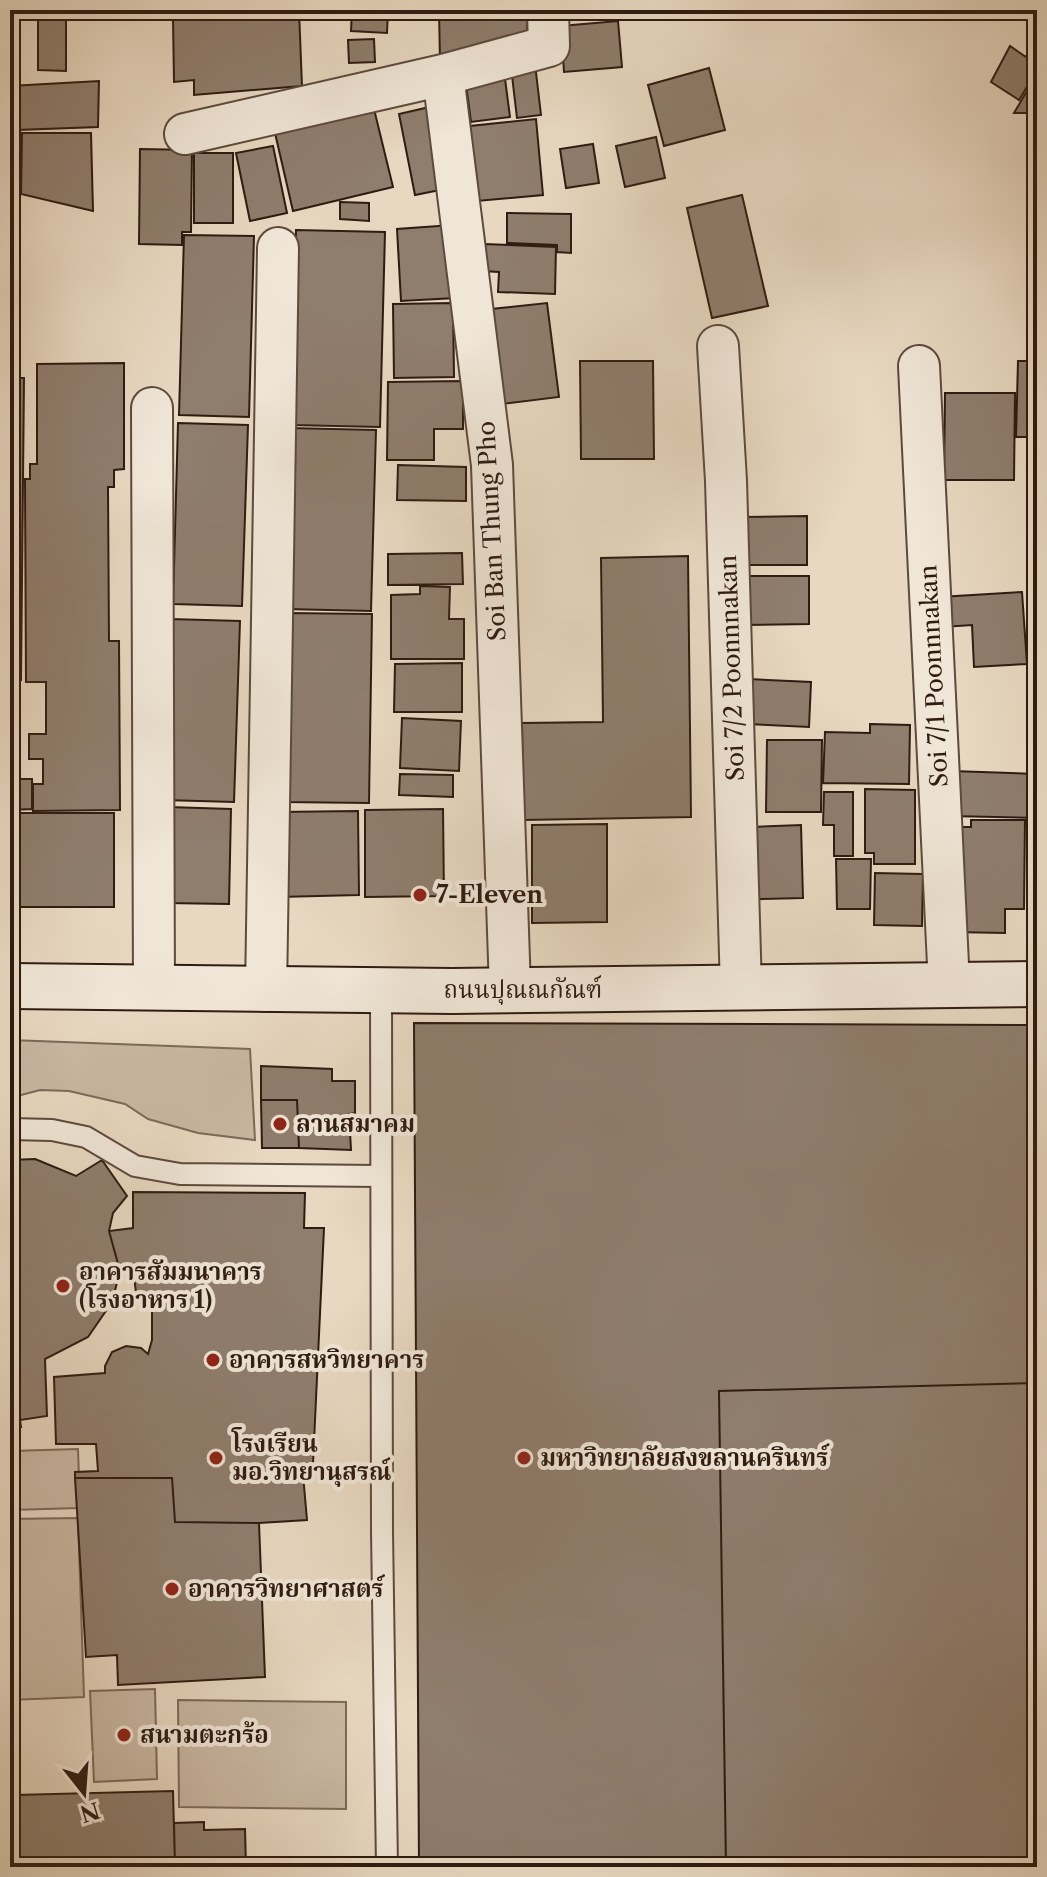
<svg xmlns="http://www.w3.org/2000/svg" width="1047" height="1877" viewBox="0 0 1047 1877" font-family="'Libre Caslon Text','Noto Serif Thai',serif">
  <rect width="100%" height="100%" fill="#e8d8c1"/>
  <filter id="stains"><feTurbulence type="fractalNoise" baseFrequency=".0025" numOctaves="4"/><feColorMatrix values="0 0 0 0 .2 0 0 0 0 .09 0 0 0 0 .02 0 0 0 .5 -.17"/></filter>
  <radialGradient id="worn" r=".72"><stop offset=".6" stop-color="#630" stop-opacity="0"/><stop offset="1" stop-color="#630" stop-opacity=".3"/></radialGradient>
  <path fill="#c9b8a3" stroke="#7c6a5a" stroke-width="2" d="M10 1040 250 1049 255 1140 198 1133 148 1119 125 1104 69 1091 40 1090 10 1098Z
    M78 1449 80 1508 10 1510V1451Z
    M78 1518 84 1697 10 1700V1519Z
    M155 1689 157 1779 94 1782 90 1691Z
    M178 1700 346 1702V1809L179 1807Z"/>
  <path fill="#8f7d6d" stroke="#2f1b12" stroke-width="2" d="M10 10H16V71H10Z
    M38 10H66V71L38 70Z
    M211 10H299L302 86 194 95V80L174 82 173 19Z
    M352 10H388L387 33 351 31Z
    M439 10H528L527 36 440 61Z
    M618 21 622 67 564 72 561 26Z
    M1037 37V70L1019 100 991 82 1010 46 1026 57Z
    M374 39 375 62 349 63 348 40Z
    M535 64 541 115 517 118 511 67Z
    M709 68 725 130 664 146 648 85Z
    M504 71 510 117 471 122 465 77Z
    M1037 74V113H1014Z
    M99 81 98 127 17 130 16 163H10V86Z
    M434 106 450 188 415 195 399 114Z
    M374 109 393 187 293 211 275 133Z
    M536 119 543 195 477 201 470 126Z
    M22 133H91L93 211 21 194Z
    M656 137 665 178 625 187 616 146Z
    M593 144 599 183 566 188 560 149Z
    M273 146 287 213 250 221 236 153Z
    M140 149 192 150 191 232H182V245L139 244Z
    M194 153H233V223H194Z
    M742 195 768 306 712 318 687 208Z
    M340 202 369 203V221L340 219Z
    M507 213 571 214V253L557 252V245L507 243Z
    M452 225 456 298 401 301 397 229Z
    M296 230 385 232 380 427 291 425Z
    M184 235 254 236 249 417 179 415Z
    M484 244 556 247 555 294 498 292 499 272 483 271Z
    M453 303 454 377 394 378 393 304Z
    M547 303 559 397 493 405 482 310Z
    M580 361H653L654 459H581Z
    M1018 361H1037V437H1016Z
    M124 363V469L114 470V487H108L109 641H119L120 810 33 811V784H43V759H29V734H46V682H26L25 479H30V464H37V364Z
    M10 378H24L21 680H10Z
    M463 381V429H434V460H387L388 382Z
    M945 393H1015L1014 480H944Z
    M178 423 248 425 242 606 173 604Z
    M289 428 376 430 371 611 285 609Z
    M398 465 466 467V501L397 500Z
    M807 516V565H741L740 517Z
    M1032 540H1037V615Z
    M462 553 463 584 388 585V554Z
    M688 556 691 817 523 820 522 723 603 722 601 558Z
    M742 576H809V624L742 625Z
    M420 586 450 587 449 619H464V659H391V595L420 594Z
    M1022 592 1027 664 974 667 972 625 943 627 940 597Z
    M286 613 372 614 369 803 283 802Z
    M170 619 240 621 234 802 164 800Z
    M462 663V712H394L395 664Z
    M748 679 811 682 809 727 746 724Z
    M402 718 461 721 459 771 400 768Z
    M870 724 910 725 909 784 823 783 825 732 870 733Z
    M767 740H822L821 812H766Z
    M952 771 1036 774 1035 818 950 816Z
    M400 774 453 775V797L399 795Z
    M10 779H32V809L10 810Z
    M865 789 915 790V864H874V853H865Z
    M824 792H853V856H834V825H823Z
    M168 807 231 809 229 904 166 903Z
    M443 809 444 896 365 897V810Z
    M358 811 359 895 278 897 277 812Z
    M10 813H114V907H10Z
    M971 820H1025L1024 909H1005V933L951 932 952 827H971Z
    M607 824V922L532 923V825Z
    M801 825 803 898 725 900 723 828Z
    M836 859H871L870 909H837Z
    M875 873 923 874 922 926 874 925Z
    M414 1023 1037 1025V1867H419Z
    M261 1066 332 1069V1081H355V1113L349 1114 351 1150 299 1148 297 1100H261Z
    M261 1100H297L299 1148H262Z
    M35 1159 76 1176 102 1160 127 1196 113 1213 109 1231 120 1271 112 1302 88 1337 45 1359 47 1416 20 1420 21 1427 10 1428V1160Z
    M133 1192 305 1193 304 1228H324L313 1463H302L307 1520 259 1523 175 1522 172 1478H75V1472L98 1471 96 1444H56L54 1377 105 1373V1366L112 1352 126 1346 141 1348 148 1354 152 1340V1292H136L133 1270 120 1271 109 1231 133 1228Z
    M1037 1383V1867H726L719 1391Z
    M75 1478H172L175 1522 259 1523 265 1677 118 1685 117 1655 86 1657Z
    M173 1791 175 1867H19L15 1795Z
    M204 1822V1830L245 1829 246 1867H175L174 1823Z"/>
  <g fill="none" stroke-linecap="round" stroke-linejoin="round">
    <g stroke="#5d4a3e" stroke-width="24">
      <path id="lane" d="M381 990 382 1531 387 1867
        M10 1129 52 1130 86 1137 135 1166 180 1174 379 1176"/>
    </g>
    <g stroke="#5d4a3e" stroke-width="44">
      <path id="street" d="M443 75 492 465 510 989
        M185 134 443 75 549 46 548 10
        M718 346 726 481 741 989
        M919 366 949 985
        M152 408 154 988
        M266 991 278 248"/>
    </g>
    <g stroke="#2f1b12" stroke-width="48">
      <path id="secondary" d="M10 986 452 991 1037 984"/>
    </g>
    <use href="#lane" stroke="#f0e6d7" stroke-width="20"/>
    <use href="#street" stroke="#f0e6d7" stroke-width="40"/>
    <use href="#secondary" stroke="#f0e6d7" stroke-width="44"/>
  </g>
  <g fill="#8f2418" stroke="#f0e6d7" stroke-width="3">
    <circle cx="420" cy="895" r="8"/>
    <circle cx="280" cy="1124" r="8"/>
    <circle cx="63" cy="1286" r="8"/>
    <circle cx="213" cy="1360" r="8"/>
    <circle cx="216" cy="1458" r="8"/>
    <circle cx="524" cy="1458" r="8"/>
    <circle cx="172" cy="1589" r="8"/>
    <circle cx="124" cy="1735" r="8"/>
  </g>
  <g text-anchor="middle" stroke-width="8" stroke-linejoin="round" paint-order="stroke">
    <g font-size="24" fill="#2f1b12" stroke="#f0e6d7">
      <text transform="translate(492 531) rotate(-93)" y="8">Soi Ban Thung Pho</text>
      <text transform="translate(732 668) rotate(-92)" y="8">Soi 7/2 Poonnnakan</text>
      <text transform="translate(934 676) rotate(-93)" y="8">Soi 7/1 Poonnnakan</text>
      <text x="523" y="998">ถนนปุณณกัณฑ์</text>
    </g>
    <g font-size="24" font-weight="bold" fill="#2f1b12" stroke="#f0e6d7" text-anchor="start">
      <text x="436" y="903">7-Eleven</text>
      <text x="296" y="1132">ลานสมาคม</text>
      <text x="79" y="1280">อาคารสัมมนาคาร<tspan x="79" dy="28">(โรงอาหาร 1)</tspan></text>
      <text x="229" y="1368">อาคารสหวิทยาคาร</text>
      <text x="232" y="1452">โรงเรียน<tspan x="232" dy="28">มอ.วิทยานุสรณ์</tspan></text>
      <text x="540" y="1466">มหาวิทยาลัยสงขลานครินทร์</text>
      <text x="188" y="1597">อาคารวิทยาศาสตร์</text>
      <text x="140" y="1743">สนามตะกร้อ</text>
    </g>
  </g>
  <rect width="1047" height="1877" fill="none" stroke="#e8d8c1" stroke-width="40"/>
  <rect x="12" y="12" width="1023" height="1853" fill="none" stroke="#2f1b12" stroke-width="4"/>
  <rect x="20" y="20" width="1007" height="1837" fill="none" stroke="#2f1b12" stroke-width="2"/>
  <g transform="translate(84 1793) rotate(163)" stroke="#f0e6d7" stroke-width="6" paint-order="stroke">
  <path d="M0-6L14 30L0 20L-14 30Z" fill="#2f1b12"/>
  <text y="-12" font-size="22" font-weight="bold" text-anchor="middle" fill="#2f1b12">N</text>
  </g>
  <rect width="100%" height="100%" filter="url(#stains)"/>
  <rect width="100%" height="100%" fill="url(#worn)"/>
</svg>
